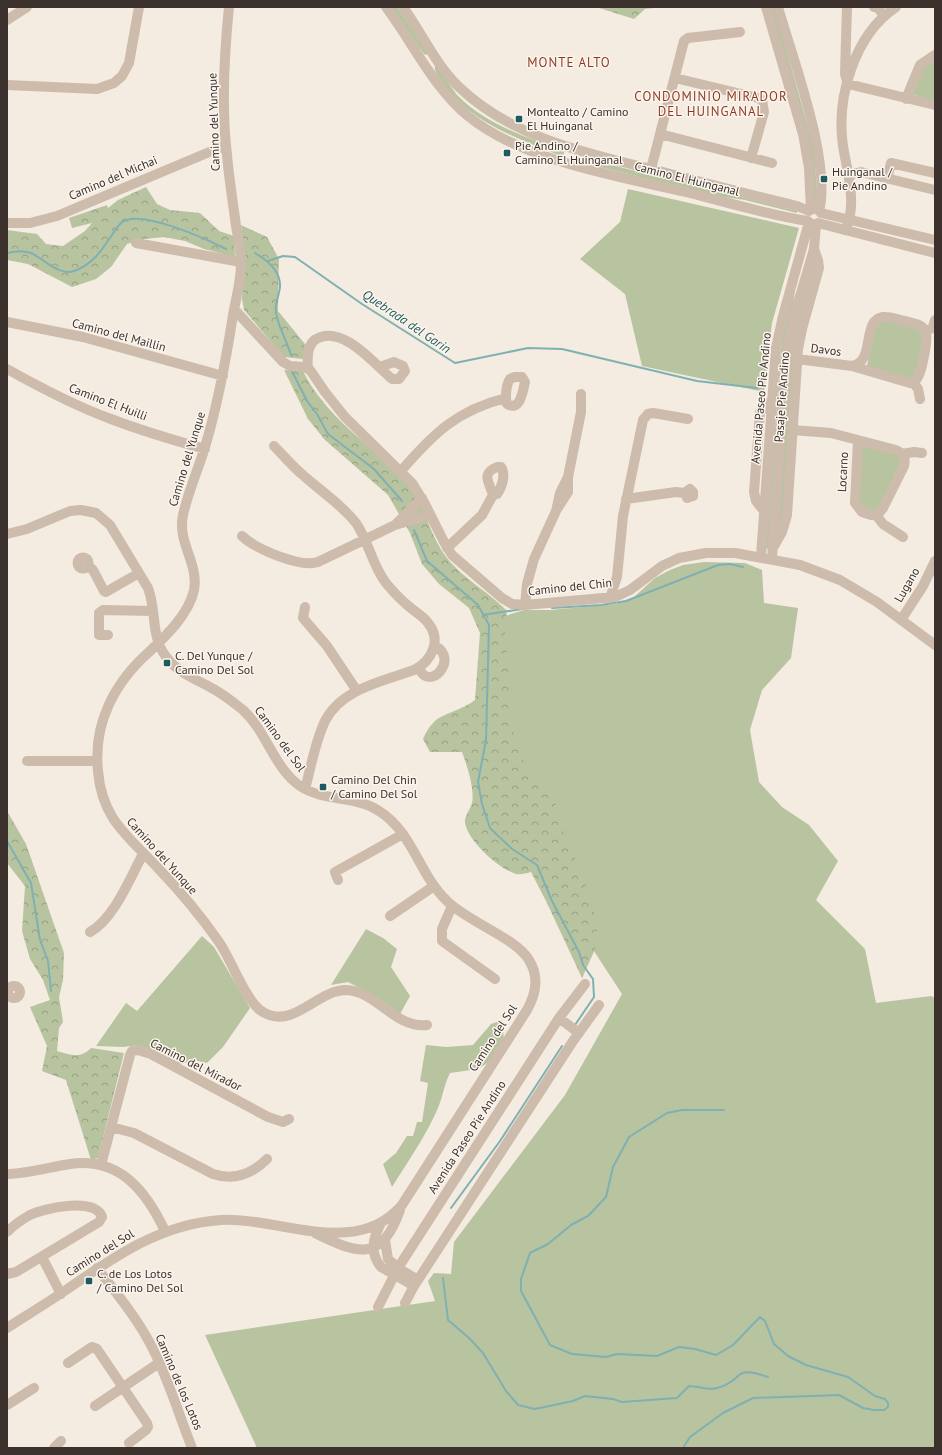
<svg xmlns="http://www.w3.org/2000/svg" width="942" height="1455" viewBox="0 0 942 1455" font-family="'PT Sans',sans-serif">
  <defs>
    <pattern id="forest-crowns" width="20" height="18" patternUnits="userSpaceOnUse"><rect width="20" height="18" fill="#b8c4a0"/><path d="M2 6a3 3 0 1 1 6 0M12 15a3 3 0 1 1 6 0" fill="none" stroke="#97a083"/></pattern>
  </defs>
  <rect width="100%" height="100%" fill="#f4ebe1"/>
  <path fill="#b8c4a0" d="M389 7H397L428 51 426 55 424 54Z
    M770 7H774L814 148 818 206 814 200Z
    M935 58V101L911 94 922 67Z
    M435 66 438 67C444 76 450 86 457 95 484 123 528 139 564 150V154L561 156C518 139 467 121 441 80 438 76 434 72 435 66Z
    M579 157 797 211V213L745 200 717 196 580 162Z
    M628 189 799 228 772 323 764 392 642 366 625 294 580 259 620 222Z
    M814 260 816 266 801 318 783 516 778 531 792 341Z
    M795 289 769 548 767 549 766 547 782 337Z
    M882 320 919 328 924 332 917 373 911 379 867 366 874 331Z
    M863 445 898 454 901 461 879 508 874 511 864 508 859 503 861 449Z
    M704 562 745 563 762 570 764 603 798 608 791 658 762 690 750 730 759 782 782 807 809 825 838 861 816 900 865 949 876 1003 931 996 935 998V1448H257L205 1335 435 1301 428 1281 434 1273 451 1274 454 1242 565 1095 622 994 590 945 503 829 502 617 524 610H550L616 604 634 597 655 578 670 570 683 565Z
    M366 929 383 938 397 949 391 967 410 996 400 1014 377 997 348 982 331 985Z
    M202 936 214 947 250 1008 223 1047 207 1063 193 1060 179 1065 139 1045 123 1047 96 1046 126 1003 137 1011Z
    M502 1020 504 1040 492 1060 478 1069 450 1073C444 1085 443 1096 438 1108 426 1136 408 1161 392 1187L383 1164 396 1153 407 1136H413L417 1122H422L428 1083 420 1081 426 1045 446 1047 473 1045 491 1024Z"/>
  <path fill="url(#forest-crowns)" d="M596 7H662L645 9 634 19Z
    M146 187 157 204 170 210 200 213 219 231 234 236 235 257 204 249 185 241 164 237 145 239 127 244 111 267 96 279 72 287 28 264 7 260V230L37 234 46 244 63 246 85 231 92 223 72 228 69 218 107 205 108 208 118 200Z
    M241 225 267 237 279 259 278 311 305 344 303 359 284 357 244 310 242 299 245 260Z
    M284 370 303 371C315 396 338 420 359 438 371 449 385 459 396 470 402 477 411 485 415 493 426 513 431 535 444 554 460 577 488 591 507 611L505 627 506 645 514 737 526 767 541 786 553 794 564 834 583 876 597 921V945L582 978 546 901 531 872C527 873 520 875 516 874 499 869 468 841 465 823 464 817 470 810 472 803 475 790 467 765 462 752H430L423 739C436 709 452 717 475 700L480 633 469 608 439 584 422 564 410 533 388 495 325 440 308 419Z
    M7 811 26 844 64 953 63 980 59 997 63 1022 59 1028 57 1051C70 1055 81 1059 91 1048L124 1053 98 1158 91 1160 66 1080 42 1071 47 1046 30 1007 50 1000 43 980 30 959 22 931 25 886 7 863Z"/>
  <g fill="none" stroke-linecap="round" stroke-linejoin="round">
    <path stroke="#7fb0b2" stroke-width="2" d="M7 253C15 251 23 250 31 253 44 259 59 276 74 271 98 263 106 241 120 224 136 206 208 240 226 249
      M255 253C267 260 281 271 280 287 279 297 273 306 277 317 280 330 287 342 291 355
      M268 261 283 256 295 257 362 304 455 363 528 348 562 349 697 381 757 388
      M292 371 307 401 317 414 328 434 374 469 402 501
      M414 530 427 561 478 605 489 625 486 740 478 782 482 804 490 828 512 849 537 865 552 901 579 952 583 965 593 979 594 997 575 1025
      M552 608 601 605 626 601 718 565 730 564 743 567
      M483 615 522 609
      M7 841 31 883 40 940 48 961 51 991
      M451 1208 500 1141 562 1046
      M443 1278 448 1320 469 1338 483 1353 506 1391 518 1405 535 1409 573 1401 585 1396 613 1399 622 1402 677 1398 689 1386C699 1386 708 1391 717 1388 745 1381 731 1364 768 1377
      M683 1448 690 1437 723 1413 753 1398 839 1395 863 1408 874 1410H884L888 1407V1403L885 1399 875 1396 848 1377 806 1365 788 1356 774 1344 765 1321 760 1317 733 1345 716 1355 695 1349 679 1347 657 1356 617 1354 606 1357 572 1354 550 1345 521 1291V1279L530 1253 548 1244 571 1225 588 1216 606 1197 613 1167 629 1137 667 1113 682 1110H724"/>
    <path stroke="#cdbbac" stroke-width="10" d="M229 7C224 56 221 106 227 155 229 179 233 202 236 226 238 238 241 251 241 264 241 281 236 298 233 315 226 360 218 404 205 447 198 470 188 492 183 515 177 543 199 563 194 590 189 614 166 636 149 652 114 683 93 724 98 771 102 819 127 835 157 867 179 890 201 916 219 942 231 959 247 1004 263 1012 293 1030 317 990 346 990 377 991 395 1029 427 1025
      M386 7C413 43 433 87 468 116 522 161 622 177 690 193 729 203 769 215 808 221
      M403 7C422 33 436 66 460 88 514 139 590 154 659 171 705 183 751 195 797 206L809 211
      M766 7 803 134 809 168 811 210
      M778 7C792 57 832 162 819 211
      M847 7 845 74 848 84 935 105
      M874 7 878 8 884 16
      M7 20 27 7
      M675 78 758 98 762 100 764 112 751 158
      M7 85 97 89 114 83 122 76 129 63 139 7
      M906 99 920 65 935 55
      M660 134 772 163
      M651 169 684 41 688 38 740 32
      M848 175 861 172 935 190
      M887 179 891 163 935 173
      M821 213 935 240
      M7 223H30L57 216 226 145
      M818 223 935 253
      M845 230C858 206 847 171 843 146 836 98 854 35 896 7
      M136 243 241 262
      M234 309 283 362 290 366 304 367 310 370 325 392 345 417 412 483 425 504 444 542 452 555 502 598 512 604 525 605 615 597 630 590 662 566 679 558 706 553H735L800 565 840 580 877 602 935 645
      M7 322 83 337 223 376
      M926 332 933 327 935 320
      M797 359 852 366 910 383C914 382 916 381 918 377 922 370 928 340 926 332 922 324 913 323 905 321 898 320 890 316 883 317 861 320 876 362 852 366
      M308 368C307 358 307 345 316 339 343 324 375 365 392 379H399L405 371 403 366 394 362 380 367
      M7 369C41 388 75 406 111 419 142 431 173 440 205 449
      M515 377H522L525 382C523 391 520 412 507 404 505 397 506 385 510 379Z
      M913 382 918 389 920 399
      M792 430 831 433 896 450C903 453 906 459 904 466L883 508 878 514 871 515 862 512 855 503 858 440
      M274 446C284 456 293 467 304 476 322 492 341 504 356 523 369 542 372 565 386 583 394 593 402 601 412 609 417 613 424 617 428 623 442 640 432 661 414 670 383 681 341 689 325 721 315 742 311 767 305 789
      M902 454 914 452 922 453
      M497 467H501C506 475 502 487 497 494L493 495C490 483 480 474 497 467Z
      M401 471C433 434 457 410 506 398
      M626 499 676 492 685 493 690 489 693 492V496L687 498 685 493
      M557 509 568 492V477L581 412V394
      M764 511 756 501 754 492 760 412 773 399
      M876 515 883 524 903 537
      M395 525 422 498
      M7 534 27 529 70 511 81 510 96 513 110 525 148 588C157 611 150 637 167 658 178 672 193 678 208 686 220 692 232 701 243 710 267 732 274 768 300 786 324 802 355 795 379 811 413 832 419 875 447 901 468 922 516 938 529 960 539 976 536 994 527 1010L402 1205C356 1259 280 1217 221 1220 160 1224 114 1257 66 1290 47 1303 27 1315 7 1328
      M242 536C256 549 300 568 318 562L395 525 430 515
      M774 546 782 532 787 515 798 349 802 329 819 268 818 260 814 249
      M447 548 482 515 493 495
      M761 556 776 348 783 316 809 222
      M77.5 563a5.5 5.5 0 1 1 11 0a5.5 5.5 0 1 1-11 0Z
      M772 558 786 357 794 317 814 249 816 224
      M88 566 93 570 104 591 106 592 139 573
      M610 598 617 577 623 516 643 420 648 414 653 413 688 419
      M525 605 527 584 534 559 556 511 560 493 568 477
      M305 607 303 618 327 646 357 691
      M901 620 923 586 935 561
      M108 635H99V613L103 610 153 611
      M419 668C429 693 460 659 435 646
      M27 761H97
      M338 880 335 872 403 834
      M452 906 442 929V941L495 979
      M390 916 434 886
      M90 932C114 919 130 878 143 854
      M8 992a6 6 0 1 1 12 0a6 6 0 1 1-12 0Z
      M559 1018 579 1033
      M111 1127 134 1133 213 1174C234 1181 252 1174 267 1159
      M101 1165 130 1055 132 1051 138 1050 151 1054 268 1117 283 1122 289 1119
      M9 1174C30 1173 50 1167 70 1164 120 1157 146 1191 165 1231
      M380 1225C372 1241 370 1253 381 1267L414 1286
      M7 1232C14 1225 21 1220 30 1215 44 1208 95 1197 102 1217L99 1222 16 1272 7 1274
      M315 1233C357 1254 382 1263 400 1210
      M385 1240 388 1259 398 1268 418 1280
      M42 1257 61 1294
      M97 1268C117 1294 138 1319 153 1349 169 1381 179 1415 192 1448
      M405 1303 414 1286 573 1041 599 1005
      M378 1307 398 1268 559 1018 585 984
      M68 1363 92 1347 97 1349 147 1423 148 1427 146 1430 129 1443
      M7 1405 34 1388
      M95 1406 159 1363
      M54 1448 61 1441"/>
  </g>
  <g fill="#1f5a5e" stroke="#fbf5ee" stroke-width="1.5">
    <rect x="515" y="115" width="8" height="8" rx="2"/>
    <rect x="503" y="149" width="8" height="8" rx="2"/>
    <rect x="820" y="175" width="8" height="8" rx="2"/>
    <rect x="163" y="659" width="8" height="8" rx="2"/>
    <rect x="319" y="783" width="8" height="8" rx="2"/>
    <rect x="85" y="1277" width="8" height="8" rx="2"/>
  </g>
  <g text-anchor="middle" stroke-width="3" stroke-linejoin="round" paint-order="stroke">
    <g font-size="12" fill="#3b302b" stroke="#fbf5ee" text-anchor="start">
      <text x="527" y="116">Montealto / Camino<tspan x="527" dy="14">El Huinganal</tspan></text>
      <text x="515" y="150">Pie Andino /<tspan x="515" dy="14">Camino El Huinganal</tspan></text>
      <text x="832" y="176">Huinganal /<tspan x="832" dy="14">Pie Andino</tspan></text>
      <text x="175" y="660">C. Del Yunque /<tspan x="175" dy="14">Camino Del Sol</tspan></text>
      <text x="331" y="784">Camino Del Chin<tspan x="331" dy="14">/ Camino Del Sol</tspan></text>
      <text x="97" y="1278">C. de Los Lotos<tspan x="97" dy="14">/ Camino Del Sol</tspan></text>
    </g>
    <g font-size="12" fill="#3b302b" stroke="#fbf5ee">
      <text transform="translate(214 122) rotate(-92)" y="4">Camino del Yunque</text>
      <text transform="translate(113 178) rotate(-23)" y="4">Camino del Michai</text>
      <text transform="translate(687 179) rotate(14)" y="4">Camino El Huinganal</text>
      <text transform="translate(119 335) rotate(15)" y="4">Camino del Maillin</text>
      <text transform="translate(826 350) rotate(7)" y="4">Davos</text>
      <text transform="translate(782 397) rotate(-86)" y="4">Pasaje Pie Andino</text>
      <text transform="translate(761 398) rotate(-85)" y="4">Avenida Paseo Pie Andino</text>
      <text transform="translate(108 402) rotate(21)" y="4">Camino El Huilli</text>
      <text transform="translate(187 459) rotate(-73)" y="4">Camino del Yunque</text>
      <text transform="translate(843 472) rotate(-87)" y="4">Locarno</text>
      <text transform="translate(907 585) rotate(-60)" y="4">Lugano</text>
      <text transform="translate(570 587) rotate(-6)" y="4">Camino del Chin</text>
      <text transform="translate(280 739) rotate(54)" y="4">Camino del Sol</text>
      <text transform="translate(162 856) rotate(48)" y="4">Camino del Yunque</text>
      <text transform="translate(493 1038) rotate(-57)" y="4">Camino del Sol</text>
      <text transform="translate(196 1065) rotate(27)" y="4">Camino del Mirador</text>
      <text transform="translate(467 1137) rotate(-57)" y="4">Avenida Paseo Pie Andino</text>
      <text transform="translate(100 1253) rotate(-32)" y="4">Camino del Sol</text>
      <text transform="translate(179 1382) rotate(67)" y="4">Camino de los Lotos</text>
    </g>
    <g font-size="13" letter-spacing="1" fill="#8c3b22" stroke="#fbf5ee">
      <text x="569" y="67">MONTE ALTO</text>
      <text x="711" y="101">CONDOMINIO MIRADOR<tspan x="711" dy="15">DEL HUINGANAL</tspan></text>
    </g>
    <g font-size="13" font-style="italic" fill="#1f5a5e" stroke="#fbf5ee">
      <text transform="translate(407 321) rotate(34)" y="5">Quebrada del Garin</text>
    </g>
  </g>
  <rect width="942" height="1455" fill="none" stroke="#3b302b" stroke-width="16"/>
</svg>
